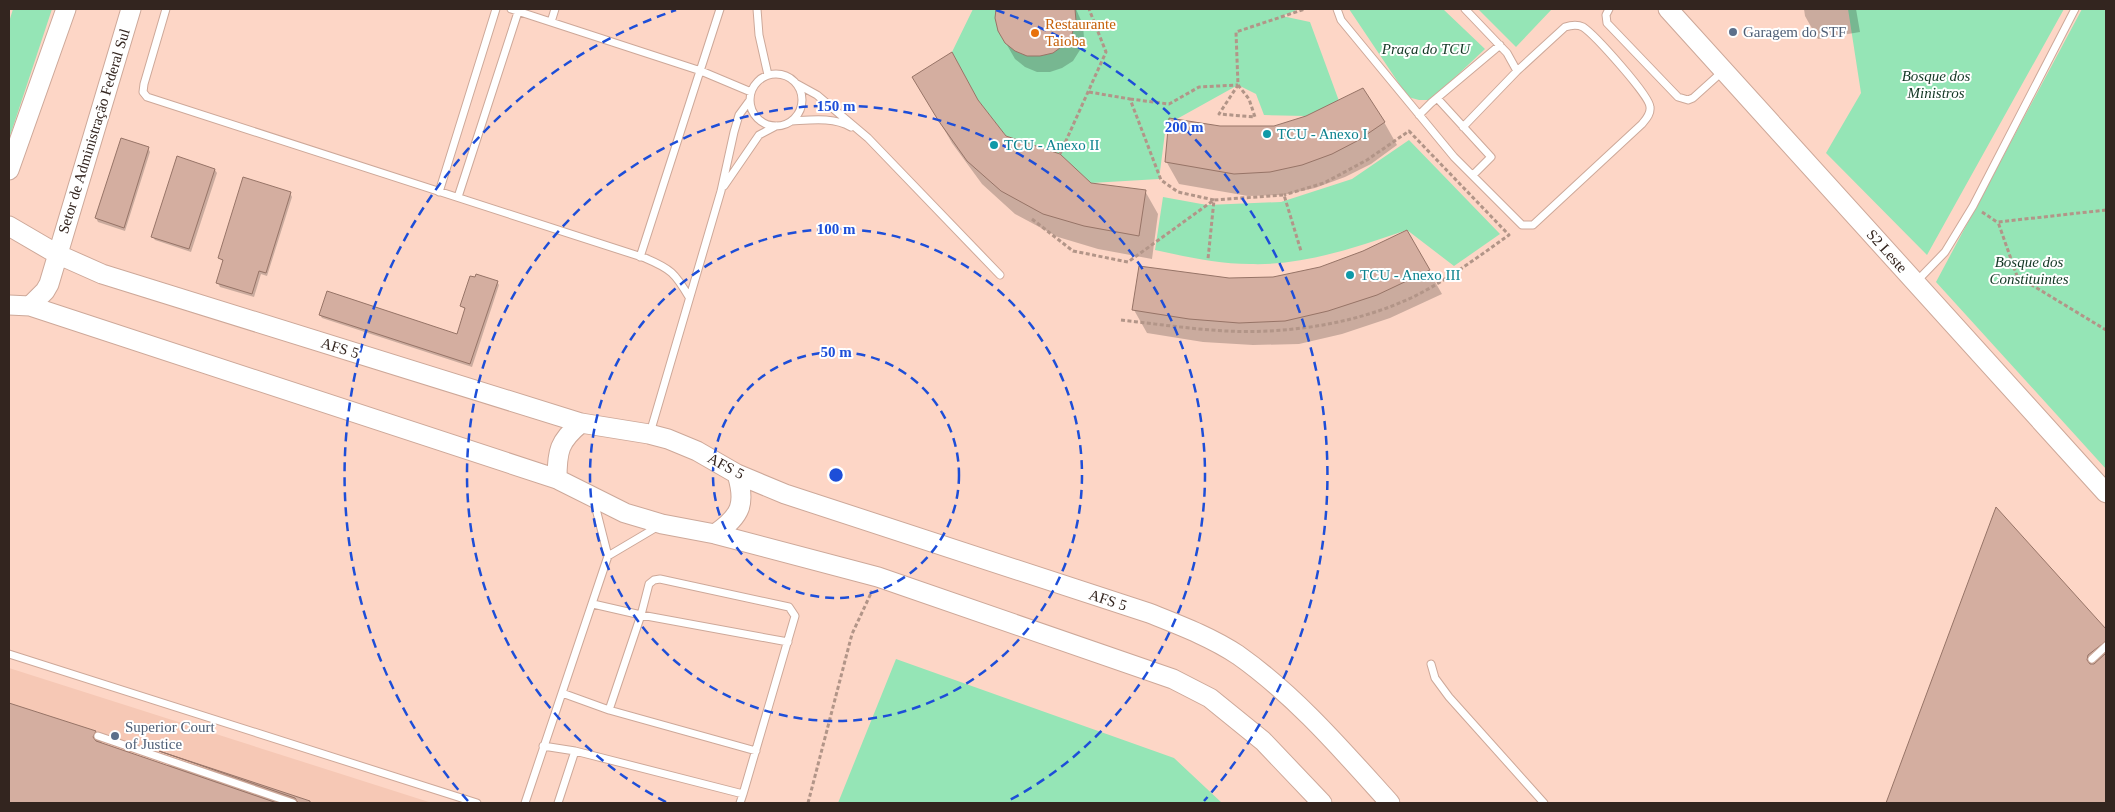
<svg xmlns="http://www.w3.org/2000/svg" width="2115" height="812" viewBox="0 0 2115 812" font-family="'Times New Roman',serif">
  <rect width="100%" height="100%" fill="#fdd6c6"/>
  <path fill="#f6c8b5" d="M9 668 432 803H9Z"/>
  <path fill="#95e5b6" d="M13 9H52L9 139V22Z
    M973 9H1296L1295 11 1282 16 1310 22 1339 101 1306 116 1264 115 1256 94 1238 85 1166 125 1159 179 1091 183 1060 154 1006 136 978 100 952 52Z
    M1349 9H1443L1485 49 1431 100H1419L1408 97Z
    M1478 9H1552L1516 47Z
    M1848 9H2064L1927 255 1826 153 1861 93Z
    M2082 9H2106V469L1936 282Z
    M1409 140 1500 234 1454 266 1407 230C1357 247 1303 266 1250 264 1218 264 1187 257 1155 250L1163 197 1207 205 1281 202 1352 179Z
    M896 659 1174 758 1222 803H838Z"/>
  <path fill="#0003" d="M997 9H1076L1083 25 1084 38 1080 50 1073 61 1062 68 1050 72H1037L1025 67 1015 59 999 31 996 18Z
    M1804 9H1856L1860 32 1818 39 1805 16Z
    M914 77 979 103 1005 137 1091 184 1145 191 1158 214 1152 259 1098 249 1058 237 1015 214 982 184 952 143Z
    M1384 122 1397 145 1371 164 1345 177 1315 188 1283 195 1248 196 1179 184 1166 161 1220 128 1274 127Z
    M148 148 150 152 125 231 98 222 96 218Z
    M215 170 217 173 191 252 155 240 153 237Z
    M290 193 292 197 267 276 261 274 254 297 220 287 218 283 224 262 219 258Z
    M1406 231 1442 294 1390 318 1342 334 1299 344 1253 345 1203 342 1147 333 1134 310 1229 279 1273 278 1320 268 1363 253Z
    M497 282 499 285 472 367 322 318 320 315 458 336 466 311 462 306Z
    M1996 510 2106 631V803H1888Z
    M9 704 96 732 103 745 170 768 162 754 314 803H9Z"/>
  <path fill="#d4aea0" stroke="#977467" d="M996 9H1075L1076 21 1072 34 1064 45 1053 53 1040 56H1027L1015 51 1005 43 998 31 995 18Z
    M952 52 978 100 1006 136 1060 154 1091 183 1146 190 1139 236 1084 226 1043 214 1001 191 967 161 938 120 912 77Z
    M1363 88 1385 122 1357 141 1332 154 1302 165 1270 172 1234 174 1165 162 1169 118 1220 126H1274L1306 116Z
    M121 138 149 147 124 228 95 218Z
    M177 156 215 169 189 249 151 237Z
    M243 177 291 192 266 273 259 271 252 294 216 283 223 260 218 258Z
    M1407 230 1430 270 1377 295 1328 311 1285 321 1239 323 1189 319 1132 310 1139 266 1229 278 1273 277 1320 267 1363 251Z
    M476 274 498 281 470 364 319 315 327 291 457 334 465 308 460 306 470 276 475 277Z
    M1996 507 2106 629V641L2088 655 2087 660 2090 664H2094L2106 653V803H1886Z
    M9 703 96 731 93 737 96 741 277 803H9Z
    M159 751 310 801V803H298L295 798Z"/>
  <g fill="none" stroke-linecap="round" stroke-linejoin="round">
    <g stroke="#cda899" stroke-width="9">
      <path id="lane" d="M166 9 144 84 143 92 147 97 645 258C671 269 675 273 689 297
        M511 9 701 71 751 92
        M757 9 759 35 768 75
        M1337 9 1341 20 1454 157 1522 225H1533L1642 124C1646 119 1651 114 1650 107 1650 96 1595 35 1583 27 1577 24 1571 25 1565 27L1517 71 1507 53 1465 9
        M1609 9 1606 15 1607 23 1678 97 1688 100 1693 98 1723 71
        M551 22 555 9
        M750 100a26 26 0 1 1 52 0a26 26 0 1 1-52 0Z
        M797 84 817 95 868 138 1000 275
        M1437 98 1491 157 1473 175
        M1419 115 1431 103 1500 45
        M792 121C811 120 834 117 851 127
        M1463 127 1517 71
        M724 186 759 135 776 126
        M439 192 496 9
        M458 197 519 9
        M640 257 720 9
        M1916 282 1945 252 1973 206 2075 9
        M650 433 721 191 734 132 739 115 750 100
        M608 556 657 527
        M593 604 641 615 788 642
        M9 654 477 803
        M2092 659 2106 646
        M1431 664 1435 678 1449 697 1544 803
        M562 693 609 710 641 615 649 584 654 580 660 579 789 607 795 616 743 794
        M609 710 756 751
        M98 736 293 803
        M543 746 575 751 743 794 740 803
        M525 803 608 556 594 501
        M558 803 575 751"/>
    </g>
    <g stroke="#cda899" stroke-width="21">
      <path id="secondary" d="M1668 9 2106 493
        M9 170 66 9
        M9 226 57 254 102 274 581 423 649 434 668 439 697 451 737 474 785 494 1149 613C1179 625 1211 637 1238 655 1296 696 1343 751 1390 803
        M9 305 30 306 557 479 625 513 662 524 715 534 878 577 1173 679 1210 698 1263 741 1322 803
        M30 306 45 291 49 284 131 9
        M557 479C557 451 559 441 581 423
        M715 534C741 516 746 504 737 474"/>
    </g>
    <path stroke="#b29588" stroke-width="3" stroke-dasharray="4 2.5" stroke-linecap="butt" d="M1238 85 1249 99 1255 117 1219 114 1238 85 1236 32 1305 9
      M1089 92 1130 99 1161 180 1178 192 1214 200 1208 259
      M1130 99 1169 104 1199 87 1238 85
      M1060 154 1106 52 1089 9
      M2106 210 1998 222 2017 276 2106 330
      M1982 212 1997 222
      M1032 219 1073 251 1128 262 1214 200 1284 195 1301 251
      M1121 320C1156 324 1191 329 1226 331 1287 334 1355 324 1411 298 1446 281 1478 257 1509 235L1409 131 1367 160 1324 183 1284 195
      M808 803 852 634 872 591"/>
    <use href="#lane" stroke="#fff" stroke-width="7"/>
    <use href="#secondary" stroke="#fff" stroke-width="19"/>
  </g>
  <g fill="none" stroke="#1d4ed8" stroke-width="2.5" stroke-dasharray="9 6">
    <circle cx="836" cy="475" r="123"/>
    <circle cx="836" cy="475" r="246"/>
    <path d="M666 802A369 369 0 1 1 1006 802"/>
    <path d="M468 801A492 492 0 0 1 676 10M996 10A492 492 0 0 1 1204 801"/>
  </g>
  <g fill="#5c6f8a" stroke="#fff" stroke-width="2">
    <circle cx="1733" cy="32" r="5"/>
    <circle cx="115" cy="736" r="5"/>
  </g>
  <circle fill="#e8710a" stroke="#fff" stroke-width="2" cx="1035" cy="33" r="5"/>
  <g fill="#0f9aa8" stroke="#fff" stroke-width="2">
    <circle cx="1267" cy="134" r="5"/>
    <circle cx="994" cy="145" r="5"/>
    <circle cx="1350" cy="275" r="5"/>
  </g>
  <g text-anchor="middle" stroke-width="4" stroke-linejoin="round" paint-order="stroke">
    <g font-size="15" fill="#c56008" stroke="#fff" text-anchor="start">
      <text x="1045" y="29">Restaurante<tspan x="1045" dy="17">Taioba</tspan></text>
    </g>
    <g font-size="15" fill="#4e5e75" stroke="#fff" text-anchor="start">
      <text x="1743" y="37">Garagem do STF</text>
      <text x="125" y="732">Superior Court<tspan x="125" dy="17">of Justice</tspan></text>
    </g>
    <g font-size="15" font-style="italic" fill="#133724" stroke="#fff">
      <text x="1426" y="54">Praça do TCU</text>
      <text x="1936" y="81">Bosque dos<tspan x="1936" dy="17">Ministros</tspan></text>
      <text x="2029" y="267">Bosque dos<tspan x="2029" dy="17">Constituintes</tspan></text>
    </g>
    <g font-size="15" fill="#33251f" stroke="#fff">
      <text transform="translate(94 131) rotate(-73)" y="5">Setor de Administração Federal Sul</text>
      <text transform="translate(1887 251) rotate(48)" y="5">S2 Leste</text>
      <text transform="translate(340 348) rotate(17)" y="5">AFS 5</text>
      <text transform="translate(726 466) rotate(28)" y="5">AFS 5</text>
      <text transform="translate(1108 600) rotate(18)" y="5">AFS 5</text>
    </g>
    <g font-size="15" fill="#0d838f" stroke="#fff" text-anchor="start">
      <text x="1277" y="139">TCU - Anexo I</text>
      <text x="1004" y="150">TCU - Anexo II</text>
      <text x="1360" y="280">TCU - Anexo III</text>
    </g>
  </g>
  <circle cx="836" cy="475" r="8" fill="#1d4ed8" stroke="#fff" stroke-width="2.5"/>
  <g font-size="15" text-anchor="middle" font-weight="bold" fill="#1d4ed8" stroke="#fff" stroke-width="4" stroke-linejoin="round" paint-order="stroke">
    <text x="836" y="111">150 m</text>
    <text x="1184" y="132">200 m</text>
    <text x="836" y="234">100 m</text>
    <text x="836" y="357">50 m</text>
  </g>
  <rect width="2115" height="812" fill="none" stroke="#33251f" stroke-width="20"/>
</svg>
